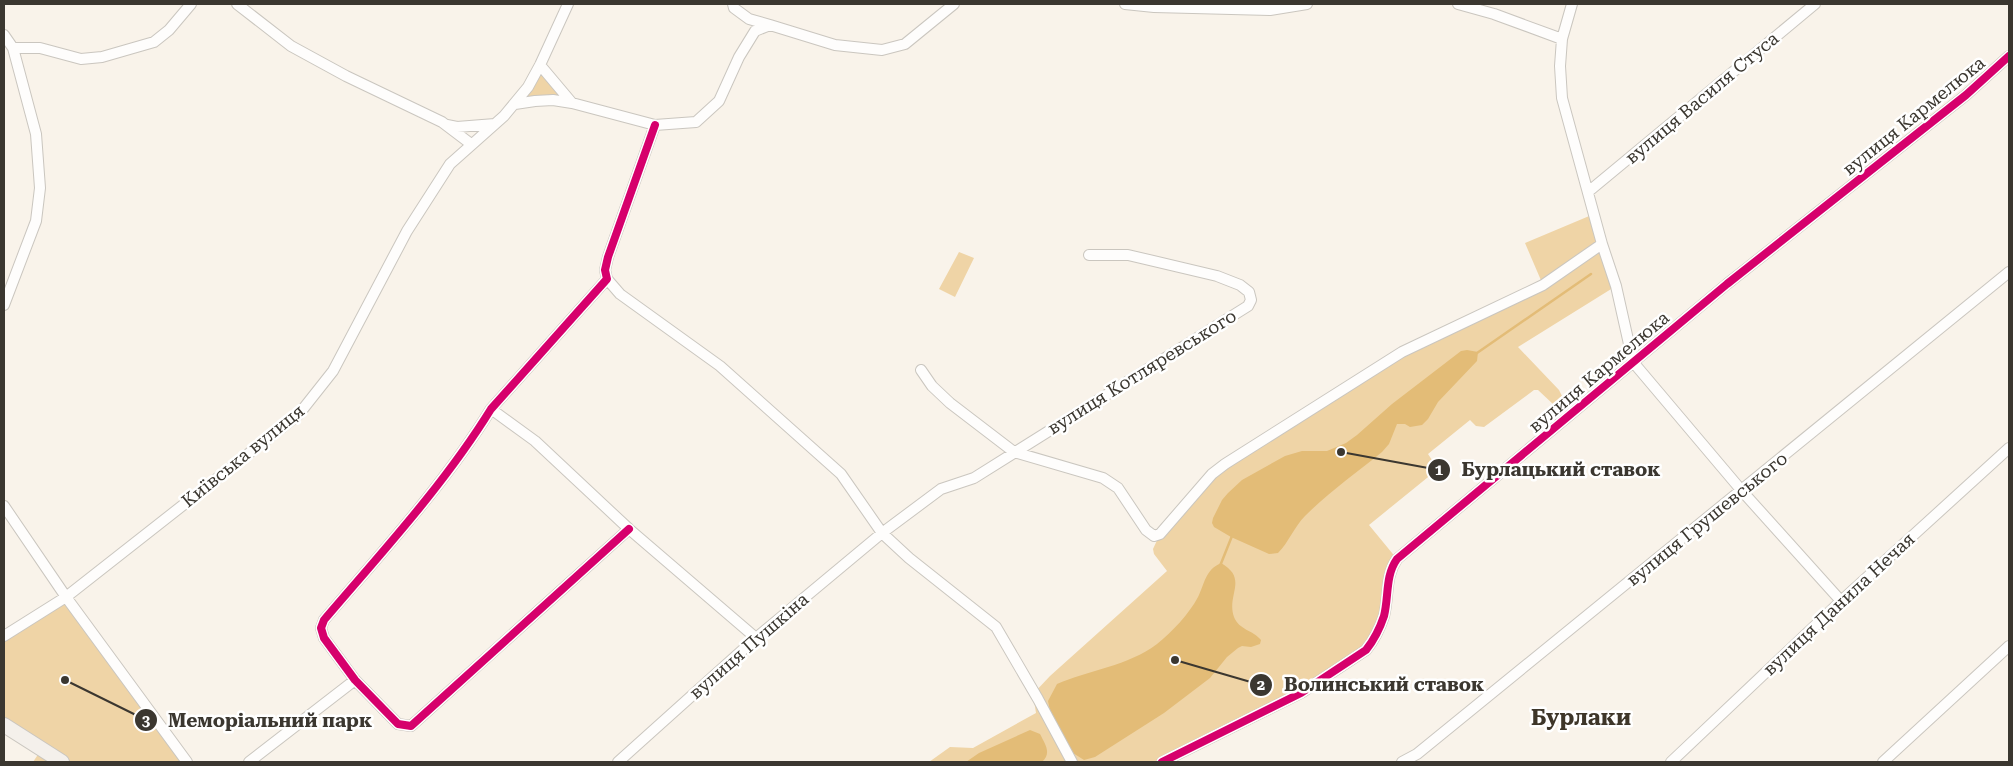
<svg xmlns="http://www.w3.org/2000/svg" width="2013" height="766" viewBox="0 0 2013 766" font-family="'Roboto Serif',serif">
  <rect width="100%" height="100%" fill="#f9f3ea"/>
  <path fill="#efd4a6" d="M540 65 572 103 515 104Z
    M1594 214 1616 286 1518 347 1559 390 1563 398 1561 402 1554 405 1538 390H1534L1484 427 1476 426 1470 420 1428 454 1438 469 1369 525 1397 559 1379 629 1354 659 1162 762H929L950 747 973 748 1036 713 1033 694 1050 676 1167 571 1154 554 1153 549 1160 534 1212 474 1402 352 1543 285 1525 243Z
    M959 252 974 258 955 297 939 289Z
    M66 597 187 762H33L41 750 4 725V636Z"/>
  <path fill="#e3bc77" d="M1467 350 1478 352 1477 361 1438 402 1428 419 1422 425 1410 427 1405 424H1397L1389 444 1382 452C1356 473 1329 492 1305 516 1294 527 1289 542 1278 553L1269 554 1231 537 1214 527 1212 523 1213 518 1222 500 1228 493 1242 480 1285 456 1302 451H1327L1346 443 1357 435 1392 404 1461 351Z
    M1221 563C1249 579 1226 595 1234 617 1239 630 1253 630 1261 640L1260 644 1251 647 1242 646 1238 648 1227 657 1210 678 1164 713 1095 757 1084 760 1073 753 1050 711 1048 701 1057 684C1089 670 1128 666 1157 644 1172 632 1189 614 1198 597 1205 583 1205 570 1221 563Z
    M1030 730 1040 734C1045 744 1052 753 1042 762H966L979 753Z"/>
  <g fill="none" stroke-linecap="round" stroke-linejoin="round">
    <path stroke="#e3bc77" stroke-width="2.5" d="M1477 353 1591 274
      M1220 566 1232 536"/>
    <g stroke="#cac6bf" stroke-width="12">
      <path id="minor" d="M237 4 291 46 346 76 442 122 471 144
        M733 4 734 8 749 19 770 25
        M1125 4 1154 7 1270 10 1307 4
        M1458 4 1494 14 1562 39
        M1572 4 1562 39 1560 66 1562 98 1602 244 1616 286 1633 362 1742 491 1841 601
        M4 35 13 48 36 134 40 188 36 221 4 305
        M13 48H40L81 59 102 57 154 42 169 30 191 4
        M540 65 572 103
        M515 104 535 101 553 100 572 103 655 125 696 122 719 101 739 57 755 31 770 25 835 45 882 50 905 44 954 4
        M447 125 457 127 495 124
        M1588 192 1815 4
        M607 279 620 294 720 366 841 474 882 533 909 558 996 627 1038 699 1072 762
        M921 370 932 386 950 403 1014 452 1103 478 1118 488 1146 530 1154 536 1160 534 1212 474 1225 464 1402 352 1543 285 1602 244
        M491 409 535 441 629 529 756 638
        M4 506 66 597 187 762
        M629 529 411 726 398 724 355 680 324 638 321 628 324 620C382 552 444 485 491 409L607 279 605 270 608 257 655 125
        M4 636 66 597 299 414 333 371 407 231 450 164 504 116 528 87 540 65 568 4
        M249 762 355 680
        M618 762 756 638 882 533 941 489 974 478 1248 306 1251 300 1249 292 1240 285 1217 276 1128 255H1089
        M1162 762 1301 693 1366 650C1374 640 1380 628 1384 616 1389 596 1385 576 1397 559L1727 284 1966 95 2009 56
        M1402 762 1417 754 2009 272
        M1671 762 1841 601 2009 448
        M1883 762 2009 646"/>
    </g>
    <g stroke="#cac6bf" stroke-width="16">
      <path id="secondary" d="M4 725 62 762"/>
    </g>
    <use href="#minor" stroke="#fefdfc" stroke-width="10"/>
    <use href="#secondary" stroke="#f4f0eb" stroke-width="14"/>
    <g stroke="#fff" stroke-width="11">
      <path id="cycleway" d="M629 529 411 726 398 724 355 680 324 638 321 628 324 620C382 552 444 485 491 409L607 279 605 270 608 257 655 125
        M1162 762 1301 693 1366 650C1374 640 1380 628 1384 616 1389 596 1385 576 1397 559L1727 284 1966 95 2009 56"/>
    </g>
    <use href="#cycleway" stroke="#d6006c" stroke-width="8"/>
  </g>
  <g text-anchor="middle" stroke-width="5" stroke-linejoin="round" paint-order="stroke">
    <g font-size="18" fill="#3b3730" stroke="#fff">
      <text transform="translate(1702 98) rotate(-40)" y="6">вулиця Василя Стуса</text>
      <text transform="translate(1914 116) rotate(-39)" y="6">вулиця Кармелюка</text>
      <text transform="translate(1142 372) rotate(-32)" y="6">вулиця Котляревського</text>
      <text transform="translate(1599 372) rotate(-40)" y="6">вулиця Кармелюка</text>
      <text transform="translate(243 456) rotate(-39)" y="6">Київська вулиця</text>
      <text transform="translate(1707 519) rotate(-39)" y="6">вулиця Грушевського</text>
      <text transform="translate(1839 604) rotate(-43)" y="6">вулиця Данила Нечая</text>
      <text transform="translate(749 646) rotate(-41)" y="6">вулиця Пушкіна</text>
    </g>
    <g font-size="22" font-weight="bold" fill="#3e3629" stroke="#fff">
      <text x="1581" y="725">Бурлаки</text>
    </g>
  </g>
  <path fill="none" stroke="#3b3730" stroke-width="2" d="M1341 452L1439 470M1175 660L1261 685M65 680L146 720"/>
  <g fill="#3b3730" stroke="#fff" stroke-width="2">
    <circle cx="1341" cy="452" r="5"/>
    <circle cx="1175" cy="660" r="5"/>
    <circle cx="65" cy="680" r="5"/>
    <circle cx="1439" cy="470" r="12"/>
    <circle cx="1261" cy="685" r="12"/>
    <circle cx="146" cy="720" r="12"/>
  </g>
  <g font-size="15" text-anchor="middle" font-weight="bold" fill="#fff">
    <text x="1439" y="475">1</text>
    <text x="1261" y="690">2</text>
    <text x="146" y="726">3</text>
  </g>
  <g font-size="19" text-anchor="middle" font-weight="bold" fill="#3b3730" stroke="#fff" stroke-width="5" stroke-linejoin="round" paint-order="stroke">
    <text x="1561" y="476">Бурлацький ставок</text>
    <text x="1384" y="691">Волинський ставок</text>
    <text x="270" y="727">Меморіальний парк</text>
  </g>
  <rect width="2013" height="766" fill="none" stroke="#3b3730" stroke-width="10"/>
</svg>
